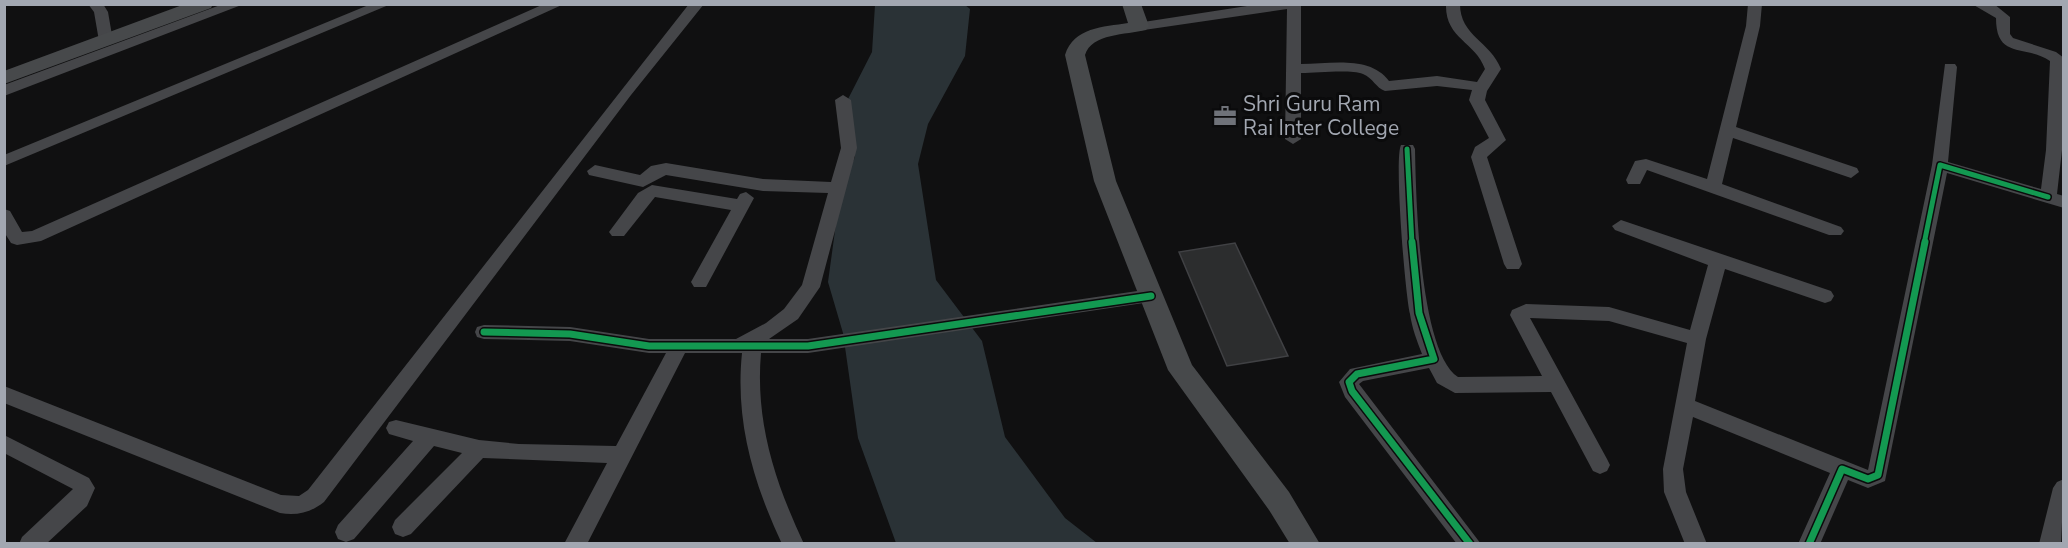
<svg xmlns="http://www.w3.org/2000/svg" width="2068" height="548" viewBox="0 0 2068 548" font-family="'Nunito Sans',sans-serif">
  <rect width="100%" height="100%" fill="#101011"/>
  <path fill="#2a3236" d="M875 5H965L970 9 965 56 928 124 918 164 936 280 982 341 1005 437 1065 518 1097 543H896L858 438 843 333 828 282 841 187 855 157 846 103 872 52Z"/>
  <path fill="#2c2d2e" stroke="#404144" stroke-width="1.5" d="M1235 243 1288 356 1227 366 1179 252Z"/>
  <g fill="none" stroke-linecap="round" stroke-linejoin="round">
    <path fill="#454649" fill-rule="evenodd" d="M88 4H103L108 12 113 41 111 44 106 45 99 41 94 12Z
      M223 4H244L4 96V85Z
      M371 4H391L4 166V155Z
      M544 4H564L41 241 17 245 11 243 4 232V209L10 211 22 232 32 231Z
      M689 4H704L631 95 324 502C310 513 296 516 280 513L4 403V386L281 495 299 496 308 490Z
      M1260 4H1301V64C1330 64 1370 55 1389 81L1437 76 1477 82 1485 69C1475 41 1445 39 1446 4H1460C1460 36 1490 41 1501 69L1487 91 1485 100 1506 140 1487 157 1522 264 1519 269H1507L1504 264 1471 157 1475 147 1489 138 1469 100 1472 90 1437 86 1385 91C1376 88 1373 78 1363 74 1350 69 1317 73 1301 73V139L1293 144 1285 139 1287 9 1137 31 1130 27 1137 23Z
      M1748 4H1762L1760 26 1736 127 1857 168 1859 172 1851 178 1733 138 1722 184 1841 227 1844 231 1841 235H1829L1647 170 1640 184H1628L1626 180 1635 161 1646 159 1707 179 1746 26Z
      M1972 4H1994L2010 17V34L2013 38 2056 52 2064 58 2062 150 2057 194 2064 196V208L1947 173 1885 481 1868 488 1848 480 1820 544H1798L1830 473 1693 417 1683 469 1686 492 1707 544H1685L1664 492 1663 469 1687 343 1609 321 1530 318 1607 459 1610 465 1607 471 1600 474 1593 471 1551 392 1455 393 1437 383 1429 368 1363 381 1359 384 1481 544H1457L1345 397 1339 382 1350 369 1422 354C1417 341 1412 328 1410 314 1405 293 1394 158 1401 145H1413L1415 149C1416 195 1419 352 1458 377L1542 376 1510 315 1512 310 1526 304 1609 307 1690 330 1708 265 1615 230 1612 226 1621 220 1831 291 1834 296 1831 301 1825 303 1725 269 1706 339 1695 401 1868 470 1932 165 1945 64H1955L1957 67 1948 162 2041 189 2046 150 2050 61C2025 44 1996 60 1996 18Z
      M843 95 851 100 857 148 820 287 798 319 769 339H808L1151 289 1157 291 1160 296 1157 301 808 353H761C755 422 775 482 804 544H782C753 482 735 421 742 353H685L587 544H564L607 463 483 458 411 534 403 537 395 534 392 527 395 520 462 453 434 446 354 539 346 542 338 539 335 532 338 525 413 441 389 434 386 428 389 422 396 420 479 440 519 444 616 446 666 353H649L570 341 484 339 477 337 475 332 477 327 484 325 570 327 649 339H736L766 323 784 309 802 285 828 193 763 191 666 175 643 187 589 175 587 171 595 165 640 175 651 166 666 163 763 179 831 182 841 148 835 100Z
      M652 185 737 199 740 194 746 192 754 198 706 287H694L691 282 731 210 655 197 624 236H612L609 232 638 193Z
      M4 435 89 478 95 488 87 506 46 544H19L22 537 73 489 4 453Z
      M2064 479 2061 544H2039L2053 488 2057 482Z"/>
    <path fill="#47494b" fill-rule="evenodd" d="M185 4H213L211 8 4 84V71Z
      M1122 4H1141L1149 26 1146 30C1126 35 1092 33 1085 55L1116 181 1192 365 1289 492 1320 544H1290L1269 510 1168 370 1094 181 1065 55C1074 27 1103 27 1128 23Z"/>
    <g stroke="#0b0b0c" stroke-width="8">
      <path id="cycleway-far1" d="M1407 149 1412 244
        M1924 244 1940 165 2048 197"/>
    </g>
    <g stroke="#0b0b0c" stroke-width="10">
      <path id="cycleway" d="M1412 242 1419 313 1434 359 1357 374 1349 382 1352 391 1470 544
        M484 332 570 334 649 346H808L1151 296
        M1809 544 1842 469 1868 479 1878 475 1925 242"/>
    </g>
    <use href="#cycleway-far1" stroke="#139951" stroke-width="5"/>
    <use href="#cycleway" stroke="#139951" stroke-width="7"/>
  </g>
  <defs>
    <g id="office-bare" transform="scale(1.8)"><path d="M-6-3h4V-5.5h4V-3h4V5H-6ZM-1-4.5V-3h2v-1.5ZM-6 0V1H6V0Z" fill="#6f7279" stroke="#0b0b0c" stroke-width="2.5" paint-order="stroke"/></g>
  </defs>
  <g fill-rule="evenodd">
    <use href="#office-bare" x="1225" y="116"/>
  </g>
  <g text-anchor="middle" stroke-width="6" stroke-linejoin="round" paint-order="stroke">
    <g font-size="21" fill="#a2a7b1" stroke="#0b0b0c" text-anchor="start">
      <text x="1243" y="111">Shri Guru Ram<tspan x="1243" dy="24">Rai Inter College</tspan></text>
    </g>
  </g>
  <rect width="2068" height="548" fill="none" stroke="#a2a7b1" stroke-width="12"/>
</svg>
